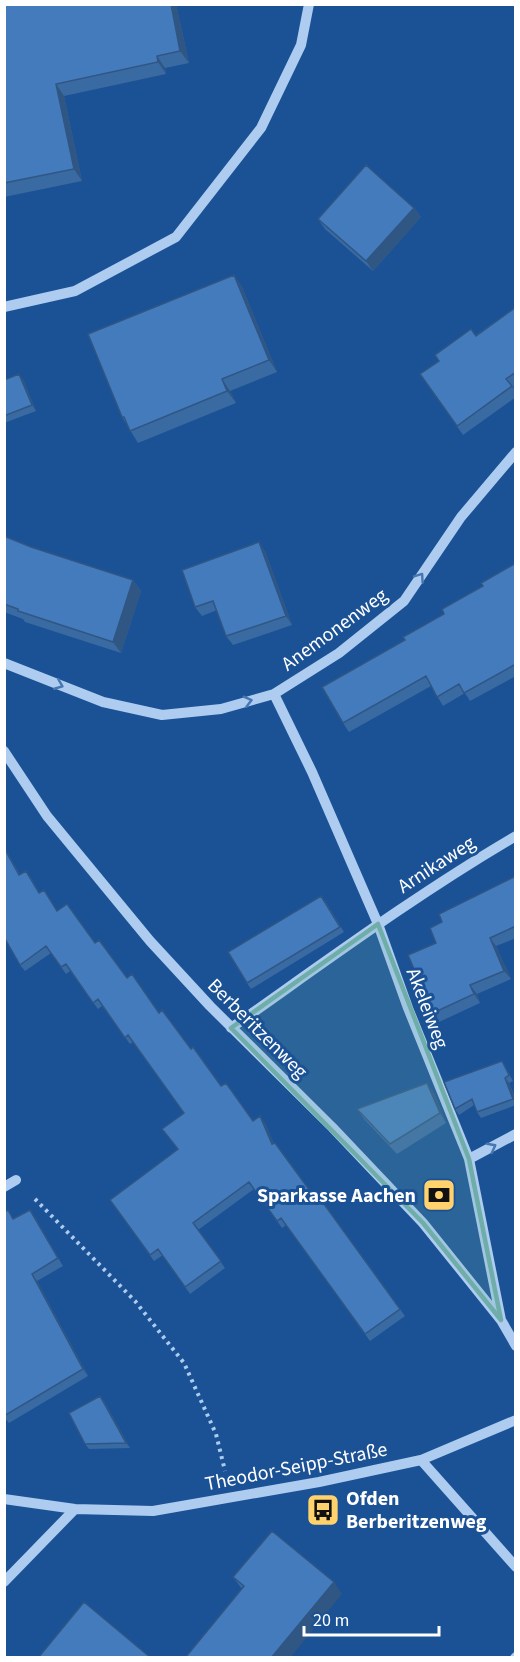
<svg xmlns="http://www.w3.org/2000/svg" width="520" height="1662" viewBox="0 0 520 1662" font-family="'Source Sans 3',sans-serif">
  <rect width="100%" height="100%" fill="#1b5295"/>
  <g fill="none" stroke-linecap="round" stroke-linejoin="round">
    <path stroke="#adccf0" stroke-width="4" stroke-dasharray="3 4.5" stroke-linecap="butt" d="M35 1199 135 1301 184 1363 216 1434 225 1471"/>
    <path stroke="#adccf0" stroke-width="10" d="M4 307 75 291 176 237 261 128 301 45 309 4
      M4 663 103 702 162 715 221 709 274 694 339 653 404 601 461 517 516 452
      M274 694 312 772 378 924 408 1008 469 1159 501 1320 516 1346
      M4 751 47 816 150 941 210 1006 332 1127 423 1223 501 1320
      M231 1028C325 962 417 894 516 836
      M469 1159 516 1134
      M4 1187 16 1180
      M421 1460 516 1567
      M4 1499 75 1509 153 1511 319 1482 421 1460 516 1420
      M4 1582 75 1509
      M515 1658 516 1657"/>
  </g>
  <path fill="#3a6aa2" d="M4 4H176L189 63 165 68 166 74 64 96 82 181 4 197Z
    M414 208 421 217 373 271 325 229 318 219Z
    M234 275 242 287 277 372 230 391 236 403 138 443 122 417Z
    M516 307V385L513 387 516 392V397L463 435 420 374Z
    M23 379 36 411 4 423V380Z
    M4 536 31 547 133 580 141 591 121 653 25 622 23 619 4 612Z
    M265 551 292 625 233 645 226 636 217 610 202 616 195 607Z
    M516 563V676L470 701 465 693 443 706 431 686 349 732 343 723 405 640 444 614Z
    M4 847 20 875 31 878 39 893 44 890 57 911 95 943 159 1013 221 1086 253 1121 265 1123 274 1144 313 1195 316 1193 405 1316 370 1341 286 1225 282 1228 254 1189 198 1230 225 1268 190 1294 163 1255 154 1261 110 1200 178 1149 184 1113 133 1042 130 1044 102 1006 98 1009 70 971 66 974 51 953 25 971 20 965Z
    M516 876V938L496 946 511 979 477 994 480 1003 439 1022 433 1013 436 943 442 922Z
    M325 901 344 932 251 989 247 983Z
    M502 1061 513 1081 509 1083 516 1100V1105L481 1118 477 1112 474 1105 459 1115 455 1109Z
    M434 1093 446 1123 397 1154 364 1119 357 1109Z
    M30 1210 63 1266 37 1281 88 1376 9 1423 4 1417V1212L14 1219Z
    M100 1396 104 1401 130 1448 89 1449 85 1444Z
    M233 1577 342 1594 242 1589Z"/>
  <path fill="#305684" d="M171 4H176L189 63 180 51Z
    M157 56 165 68 166 74 158 62Z
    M56 84 64 96 82 181 74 169Z
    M414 208 421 217 373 271 366 261Z
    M234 275 242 287 277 372 269 360Z
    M19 374 23 379 36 411 32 405Z
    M222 379 230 391 236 403 227 391Z
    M259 542 265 551 292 625 286 616Z
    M133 580 141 591 121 653 113 642Z
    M490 938 496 946 511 979 504 971Z
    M470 985 477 994 480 1003 474 994Z
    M505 1078 509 1083 516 1102 513 1099Z
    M427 1083 434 1093 446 1123 440 1113Z
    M260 1116 265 1123 277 1151 272 1144Z
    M30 1210 35 1217 63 1266 58 1258Z
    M32 1274 37 1281 88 1376 83 1369Z
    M100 1396 104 1401 130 1448 126 1443Z
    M334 1582 342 1594 290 1658H271Z"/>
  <path fill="#447bbc" stroke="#305684" stroke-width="1.5" d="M4 4H171L180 51 157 56 158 62 56 84 74 169 4 183Z
    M366 165 414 208 366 261 318 219Z
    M234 275 269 360 222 379 227 391 130 431 124 417H122L88 334Z
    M516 307V372L506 379 512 386 457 426 420 374 439 361 435 355 471 329 476 336Z
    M19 374 32 405 4 416V380Z
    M4 536 31 547 133 580 113 642 18 611V609L4 604Z
    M259 542 286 616 226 636 213 601 195 607 182 570Z
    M516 563V664L464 693 459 684 437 697 426 676 343 723 322 687 405 640 403 637 444 614 442 609 483 586 481 583Z
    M4 848 19 875 26 871 39 893 44 890 57 911 67 904 95 943 99 940 127 978 132 974 159 1013 162 1010 191 1049 193 1047 221 1086 226 1083 253 1121 260 1116 272 1144 275 1143 313 1195 316 1193 400 1309 365 1334 281 1218 277 1221 249 1182 193 1223 221 1261 185 1287 158 1249 150 1255 110 1200 178 1149 162 1129 184 1113 128 1035 125 1038 98 999 93 1003 66 964 61 967 46 946 20 965 4 937Z
    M516 876V926L490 938 504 971 470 985 474 994 433 1013 408 955 436 943 430 928 442 922 439 914Z
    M321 896 340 927 247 983 228 952Z
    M502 1061 509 1075 505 1078 513 1099 477 1112 472 1099 455 1109 444 1082Z
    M427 1083 440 1113 390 1144 357 1109Z
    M8 1210 13 1219 30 1210 58 1258 32 1274 83 1369 4 1416V1212Z
    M100 1396 126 1443 85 1444 69 1413Z
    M272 1531 334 1582 271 1658H185L244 1586 233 1577Z
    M84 1602 151 1658H38Z"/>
  <defs><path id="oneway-chevron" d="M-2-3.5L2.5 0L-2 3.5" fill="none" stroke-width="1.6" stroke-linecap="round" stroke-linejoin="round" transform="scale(1.5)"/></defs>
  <g stroke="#4777b0">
    <use href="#oneway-chevron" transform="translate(420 577) rotate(-55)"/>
    <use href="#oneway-chevron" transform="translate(59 685) rotate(22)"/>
    <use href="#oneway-chevron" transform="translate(248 701) rotate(-15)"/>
    <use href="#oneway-chevron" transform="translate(492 1147) rotate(-28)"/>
  </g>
  <path fill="#6fada8" fill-opacity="0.2" stroke="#6fada8" stroke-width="4.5" stroke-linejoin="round" d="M378 924 469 1159 501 1320 423 1223 231 1028Z"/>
  <defs>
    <g id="bank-square" transform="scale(1.725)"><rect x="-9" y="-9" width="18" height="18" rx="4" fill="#ffd26c" stroke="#1b5295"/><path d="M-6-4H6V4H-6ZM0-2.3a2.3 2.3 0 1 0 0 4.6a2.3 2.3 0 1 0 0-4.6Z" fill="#111"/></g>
    <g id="bus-square" transform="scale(1.725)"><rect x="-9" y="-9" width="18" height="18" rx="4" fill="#ffd26c" stroke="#1b5295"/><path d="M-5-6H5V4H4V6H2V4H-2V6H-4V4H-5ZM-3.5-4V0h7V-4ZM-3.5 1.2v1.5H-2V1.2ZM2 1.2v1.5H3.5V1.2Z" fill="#111"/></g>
  </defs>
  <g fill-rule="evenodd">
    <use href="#bank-square" x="439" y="1195"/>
    <use href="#bus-square" x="323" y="1510"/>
  </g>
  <g text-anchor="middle" stroke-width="6" stroke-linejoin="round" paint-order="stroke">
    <g font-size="20" fill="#fff" stroke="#1b5295">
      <text transform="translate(334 629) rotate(-36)" y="7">Anemonenweg</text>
      <text transform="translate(436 864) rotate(-33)" y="7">Arnikaweg</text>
      <text transform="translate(428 1008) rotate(69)" y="7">Akeleiweg</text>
      <text transform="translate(258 1028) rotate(45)" y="7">Berberitzenweg</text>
      <text transform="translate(296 1466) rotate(-11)" y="7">Theodor-Seipp-Straße</text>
    </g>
    <g font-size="20" font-weight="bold" fill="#fff" stroke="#1b5295" text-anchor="end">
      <text x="416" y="1202">Sparkasse Aachen</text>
      <text x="346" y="1505" text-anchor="start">Ofden<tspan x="346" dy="23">Berberitzenweg</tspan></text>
    </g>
  </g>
  <rect width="520" height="1662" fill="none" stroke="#ffffff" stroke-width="12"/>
  <path d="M304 1626v9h135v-9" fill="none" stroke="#ffffff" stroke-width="3"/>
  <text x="313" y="1626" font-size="18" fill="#ffffff" stroke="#1b5295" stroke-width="4.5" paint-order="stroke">20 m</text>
</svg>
